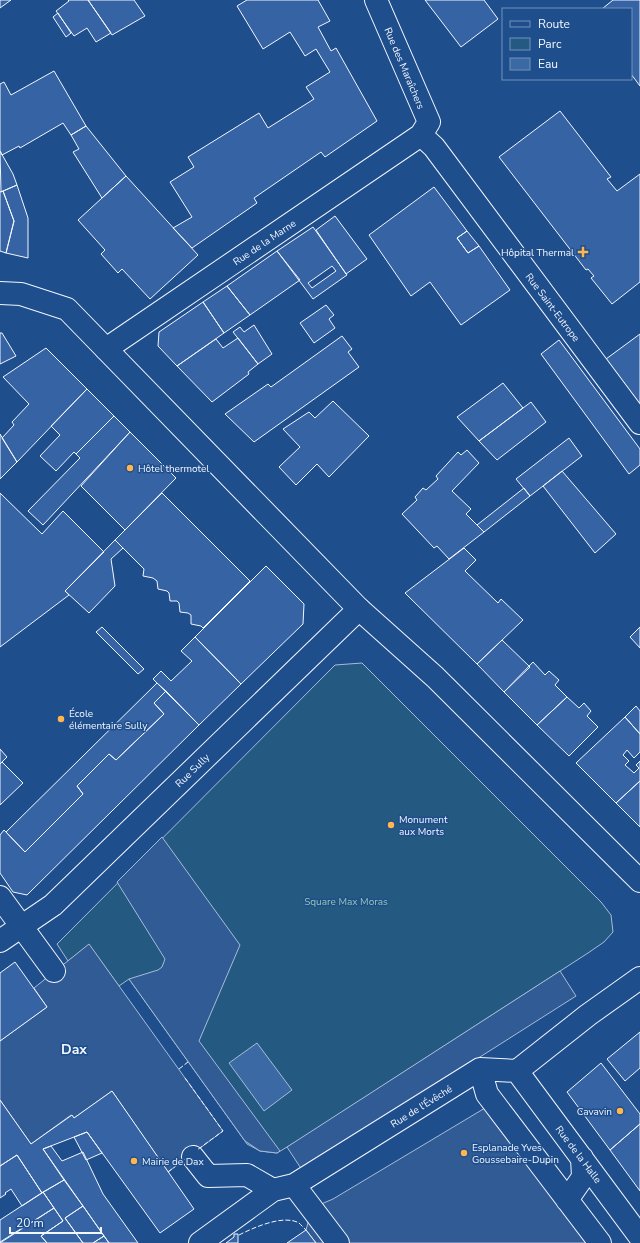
<svg xmlns="http://www.w3.org/2000/svg" width="640" height="1243" viewBox="0 0 640 1243" font-family="'Nunito Sans',sans-serif">
  <rect width="100%" height="100%" fill="#1f4e8c"/>
  <path fill="#245a82" stroke="#a8bbd7" d="M362 663 601 902 611 915 613 932 604 942 588 953 302 1138 277 1153 260 1151 247 1144 129 979 119 986 89 945 68 961 57 944 335 665Z"/>
  <path fill="#305b95" stroke="#a8bbd7" d="M162 837 240 945 199 1041 280 1151 277 1153 260 1151 245 1141 129 979 158 970 162 967 165 959 117 882Z
    M89 944 223 1131 168 1172 112 1091 74 1118 71 1115 31 1144 0 1100V1041L47 1007 34 988Z
    M560 971 576 996 302 1170 287 1147Z
    M485 1108 588 1243H316L306 1230 312 1208 333 1199Z"/>
  <path fill="#3b69a3" stroke="#a8bbd7" d="M257 1043 292 1090 264 1111 229 1063Z"/>
  <path fill="#3563a3" stroke="#f2f6ff" fill-rule="evenodd" d="M0 0H11L0 8Z
    M68 0H88L111 33 96 42 87 28 74 36 56 11 69 1Z
    M88 0H134L145 16 112 35Z
    M247 0H318L330 21 318 27 331 51 336 48 377 121 325 157 321 152 254 198 257 203 192 248 173 228 192 217 170 182 194 167 188 157 259 113 268 128 314 99 306 87 330 72 316 49 305 56 290 32 263 49 237 6Z
    M425 0H484L498 19 461 47Z
    M613 0H640V86L631 74V9H602Z
    M58 13 71 33 66 37 53 17Z
    M54 71 86 126 71 135 63 123 20 148 19 146 2 155 0 151V84L4 82 11 95Z
    M560 111 611 177 607 179 617 191 640 174V282L612 304 591 278 594 276 588 269 586 270 499 157Z
    M86 126 126 176 102 198 73 152 79 149 71 135Z
    M0 151 13 174 17 185 1 192Z
    M126 176 198 255 150 299 122 269 118 273 101 254 105 250 78 220Z
    M17 185 28 218V258L6 253 14 221 3 191Z
    M434 187 467 231 457 238 468 253 479 246 510 290 461 325 430 282 411 296 369 235Z
    M3 191 14 221 6 253 0 251V192Z
    M335 216 367 259 346 274 316 230Z
    M313 227 347 275 313 299 277 251ZM332 266 336 271 312 288 308 283Z
    M467 231 479 246 468 253 457 238Z
    M277 251 300 280 250 315 227 286Z
    M227 286 250 315 224 333 203 302Z
    M203 302 224 333 177 366 158 346 159 332Z
    M326 305 334 315 329 319 335 328 314 343 300 323Z
    M254 325 272 354 258 364 233 332 240 327 244 332Z
    M0 333H2L16 356 0 364Z
    M640 334V404L606 359Z
    M342 336 352 349 348 352 359 367 254 442 225 414 268 384 271 387Z
    M238 338 258 364 248 372 249 374 212 402 177 366 216 339 223 348Z
    M559 340 640 449V465L629 474 541 354Z
    M46 348 87 389 17 462 2 438 14 425 12 422 29 404 3 377Z
    M503 383 523 408 479 441 457 417Z
    M87 389 114 416 76 454 74 452 56 471 40 456 60 435 51 426Z
    M333 401 369 436 329 477 317 464 296 485 279 467 300 447 283 429 309 412 315 418Z
    M531 402 546 422 497 460 479 441Z
    M114 416 130 432 43 525 28 511 80 458 76 454Z
    M130 432 176 478 125 530 81 486Z
    M0 434 17 462 0 479Z
    M569 438 582 456 530 496 516 479Z
    M467 450 479 463 452 491 471 509 466 514 484 532 449 559 437 546 434 548 402 514 417 500 415 497 423 488 426 490 438 479 436 476 458 452 461 455Z
    M562 471 616 534 595 553 543 486Z
    M524 488 530 496 484 532 477 525Z
    M0 493 42 534 63 511 104 552 65 591 69 595 0 647Z
    M162 493 250 581 203 628 201 626 191 624V615L188 613 180 612 179 603 177 601H170L169 593 167 591 158 589 157 581 153 578 143 576 144 569 115 540Z
    M115 540 123 548 111 559 115 586 89 613 65 591Z
    M464 548 476 560 465 571 498 603 501 599 523 620 477 664 405 593Z
    M266 566 304 604 303 624 241 684 195 637Z
    M102 627 144 669 138 674 96 632Z
    M640 627V648L630 637Z
    M195 637 241 684 199 725 153 679 161 671 171 681 192 661 181 651Z
    M502 640 530 667 504 692 477 664Z
    M533 662 545 675 549 671 559 680 555 685 567 697 537 725 504 692Z
    M157 683 166 691 154 703 164 714 116 760 109 754 77 786 83 794 25 852 6 832Z
    M166 691 199 725 27 895 13 892 0 873V835L4 830 25 852 83 794 77 786 109 754 116 760 164 714 154 703Z
    M567 697 579 708 584 703 591 711 587 716 598 727 569 756 537 725Z
    M636 706 640 711V734L625 717Z
    M625 717 640 734V752L634 758 627 750 623 755 629 761 625 765 634 773 639 768 636 765 640 761V781L616 803 576 763Z
    M0 749 7 757 0 764Z
    M2 762 23 783 0 805V764Z
    M640 781V827L616 803Z
    M15 962 47 1007 0 1041V973Z
    M640 1032V1068L625 1081 607 1059Z
    M601 1063 640 1114V1124L610 1150 567 1092Z
    M112 1091 194 1209 160 1233 87 1132 43 1149 64 1180 42 1193 17 1155 0 1166V1100L31 1144 72 1115 74 1118Z
    M640 1124V1191L610 1150Z
    M87 1132 102 1153 86 1160 74 1137Z
    M51 1146 62 1161 83 1152 103 1194 138 1243H109L43 1149Z
    M17 1155 42 1193 22 1206 11 1189 5 1193 6 1194 0 1198V1166Z
    M64 1180 83 1206 65 1218 83 1243H47L41 1236 63 1221 43 1192Z
    M43 1192 54 1208 0 1242V1220Z
    M83 1206 104 1236 93 1243H83L65 1218Z
    M54 1208 63 1221 41 1236 47 1243H0Z
    M306 1230 316 1243H287Z
    M234 1234H238V1243H226L234 1237Z
    M104 1236 109 1243H93Z"/>
  <g fill="none" stroke-linecap="round" stroke-linejoin="round">
    <g stroke="#f2f6ff" stroke-width="24">
      <path id="minor" d="M421 135 434 147 640 423
        M106 349 421 135 429 122 376 0
        M0 897 54 971
        M0 941 53 905 359 609
        M480 1069 487 1094 600 1243
        M517 1071 640 1237
        M193 1157 208 1176 247 1175 273 1190
        M294 1185 338 1243
        M567 1200 583 1177 582 1158
        M200 1243 273 1190 294 1185 480 1069 517 1071 588 1015 640 978"/>
    </g>
    <g stroke="#f2f6ff" stroke-width="24">
      <path id="major" d="M0 293 21 294 67 309 359 609 435 677 640 881"/>
    </g>
    <use href="#minor" stroke="#1f4e8c" stroke-width="22"/>
    <use href="#major" stroke="#1f4e8c" stroke-width="22"/>
    <path stroke="#f2f6ff" stroke-width="1" stroke-dasharray="5 2" stroke-linecap="butt" d="M179 1069 188 1062
      M185 1078 223 1131 197 1150
      M168 1172 185 1159
      M239 1235C253 1228 283 1214 299 1223 301 1225 304 1228 306 1230"/>
  </g>
  <g fill="#ffb74d" stroke="#1f4e8c" stroke-width="1.5">
    <path d="M581 246h4v4h4v4h-4v4h-4v-4h-4v-4h4z"/>
    <circle cx="130" cy="468" r="4"/>
    <circle cx="61" cy="719" r="4"/>
    <circle cx="391" cy="825" r="4"/>
    <circle cx="620" cy="1111" r="4"/>
    <circle cx="464" cy="1153" r="4"/>
    <circle cx="134" cy="1161" r="4"/>
  </g>
  <g text-anchor="middle" stroke-width="3" stroke-linejoin="round" paint-order="stroke">
    <g font-size="10" fill="#f2f6ff" stroke="#1f4e8c">
      <text transform="translate(405 68) rotate(67)" y="4">Rue des Maraîchers</text>
      <text transform="translate(264 242) rotate(-34)" y="4">Rue de la Marne</text>
      <text transform="translate(553 307) rotate(53)" y="4">Rue Saint-Eutrope</text>
      <text transform="translate(192 770) rotate(-44)" y="4">Rue Sully</text>
      <text transform="translate(421 1106) rotate(-32)" y="4">Rue de l'Évêché</text>
      <text transform="translate(579 1154) rotate(53)" y="4">Rue de la Halle</text>
    </g>
    <g font-size="10" fill="#f2f6ff" stroke="#1f4e8c" text-anchor="start">
      <text x="574" y="256" text-anchor="end">Hôpital Thermal</text>
      <text x="138" y="472">Hôtel thermotel</text>
      <text x="69" y="717">École<tspan x="69" dy="12">élémentaire Sully</tspan></text>
      <text x="399" y="823">Monument<tspan x="399" dy="12">aux Morts</tspan></text>
      <text x="612" y="1115" text-anchor="end">Cavavin</text>
      <text x="472" y="1151">Esplanade Yves<tspan x="472" dy="12">Goussebaire-Dupin</tspan></text>
      <text x="142" y="1165">Mairie de Dax</text>
    </g>
    <g font-size="10" fill="#97c8a6" stroke="#1f4e8c">
      <text x="346" y="905">Square Max Moras</text>
    </g>
    <g font-size="14" font-weight="bold" fill="#f2f6ff" stroke="#1f4e8c">
      <text x="74" y="1054">Dax</text>
    </g>
  </g>
  <rect x="502" y="8" width="130" height="72" fill="#1f4e8c" stroke="#7391ba"/>
  <rect x="510" y="21" width="20" height="6" fill="#1f4e8c" stroke="#7391ba"/>
  <text x="538" y="28" font-size="12" fill="#f2f6ff">Route</text>
  <rect x="510" y="38" width="20" height="12" fill="#245a82" stroke="#7391ba"/>
  <text x="538" y="48" font-size="12" fill="#f2f6ff">Parc</text>
  <rect x="510" y="58" width="20" height="12" fill="#3b69a3" stroke="#7391ba"/>
  <text x="538" y="68" font-size="12" fill="#f2f6ff">Eau</text>
  <path d="M10 1227v6h91v-6" fill="none" stroke="#f2f6ff" stroke-width="2"/>
  <text x="16" y="1227" font-size="12" fill="#f2f6ff" stroke="#1f4e8c" stroke-width="3" paint-order="stroke">20 m</text>
</svg>
